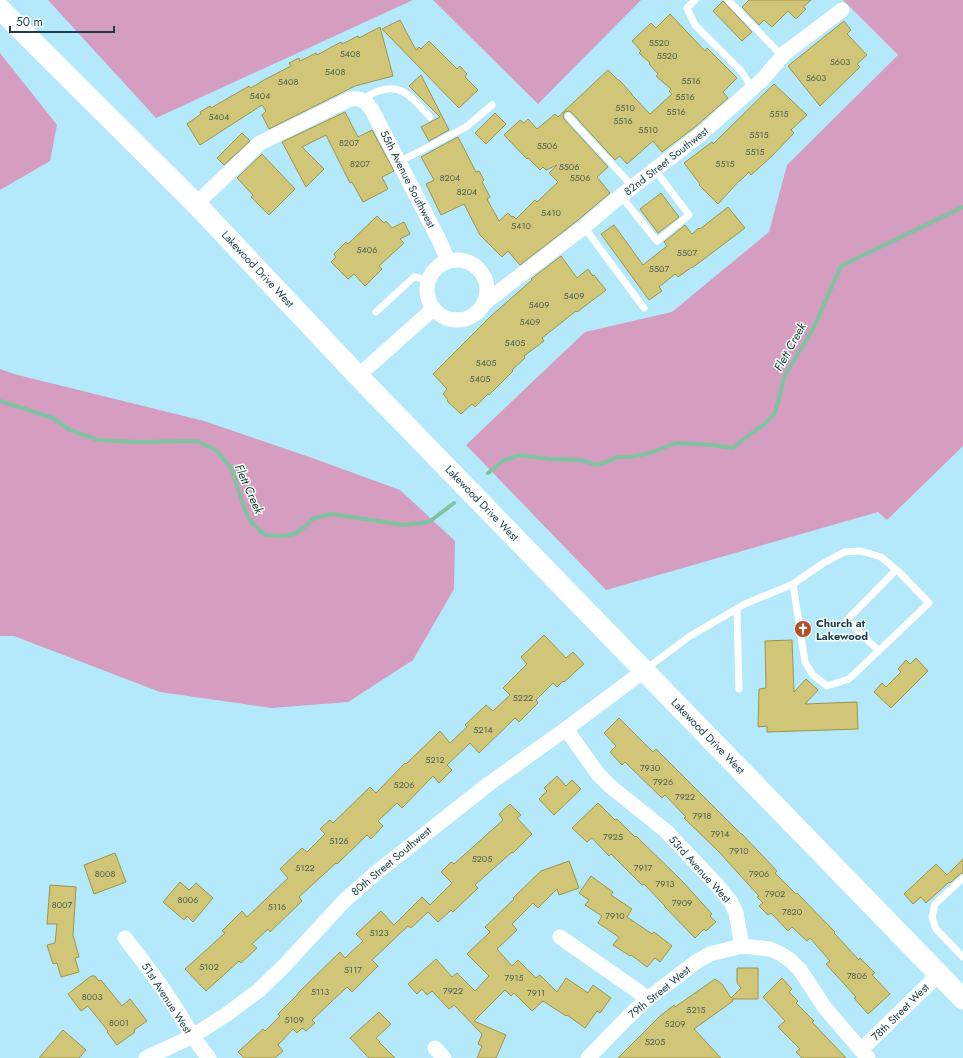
<svg xmlns="http://www.w3.org/2000/svg" width="963" height="1058" viewBox="0 0 963 1058" font-family="Jost,sans-serif">
  <rect width="100%" height="100%" fill="#b4e9fb"/>
  <path fill="#d59dc0" d="M48 0H413L156 118Z
    M433 0H641L538 104Z
    M843 0H963V446L887 520 878 512 606 590 466 445 585 332 672 312 769 232 787 165 898 55Z
    M0 53 57 125 50 161 0 190Z
    M0 369 14 374 204 421 315 459 400 490 455 541 454 589 413 660 348 702 272 708 160 692 14 636H0Z"/>
  <g fill="none" stroke-linecap="round" stroke-linejoin="round">
    <path stroke="#80c3a0" stroke-width="4" d="M0 401 53 418 70 430 98 440 136 442 197 441 216 450 232 469 243 505 248 517 254 525 265 535 281 536 294 534 306 526 312 519 331 514 404 525 429 522 454 503
      M488 473 503 461 520 455 548 459 581 460 597 465 609 461 617 457H630L650 453 676 443 712 445 733 448 749 435 765 424 775 413 779 399 784 377 813 329 841 266 963 207"/>
  </g>
  <path fill="#d1c678" stroke="#9f9448" d="M749 0H811L803 7 806 9 796 19 788 11 772 27 764 20 759 25 742 7Z
    M723 1 752 32 742 41 713 11Z
    M670 14 705 51 707 48 737 78 723 92 728 98 695 127 662 152 653 141 627 164 620 156 615 160 572 113 569 111 565 112 563 115 564 119 608 167 597 177 610 193 578 220 520 265 508 251 502 257 480 235 464 204 441 215 426 184 434 180 421 157 454 139 458 137 476 172 479 171 484 180 482 182 490 197 487 199 499 221 508 213 512 217 513 216 516 219 535 200 537 202 558 182 549 173 557 165 546 170 543 167 540 170 528 158 527 159 504 135 520 120 524 123 528 119 537 129 555 114 558 117 608 70 618 80H619L632 94V95L650 114 672 94 669 91 671 89 656 76 658 74 649 64 650 63 639 53 641 51 632 41 651 23 656 28Z
    M400 20 416 50 419 47 421 49 429 41 457 69 460 66 467 74 465 77 478 90 459 108 382 29Z
    M844 21 851 30 847 34 867 55 857 64 860 67 820 106 788 66Z
    M380 27 393 76 355 86 269 129 262 115 266 111 262 105 200 145 187 124 201 114 200 112 210 106 211 108 249 86 251 88 264 80 291 66 289 63 299 58 300 61 316 53 317 55 341 42 342 44 358 36 359 38Z
    M421 75 449 130 429 141 421 127 440 117 409 86Z
    M774 84 807 115 791 130 794 133 772 156 751 175 749 172 740 181H739L718 204 699 185 700 184 684 163 712 142 713 144Z
    M345 112 358 137 372 130 394 171 382 177 388 189 363 202 352 182 350 183 326 135 302 147 324 169 306 187 282 142Z
    M495 113 506 124 486 144 475 133Z
    M242 133 250 141 224 165 217 158Z
    M262 154 295 189 269 215 251 197 253 195 237 178Z
    M661 193 679 217 658 233 640 209Z
    M728 207 745 228 704 259 692 268V267L678 277 675 274 659 287 662 291 649 300 601 234 614 225 643 265 667 246 664 242 685 225 692 234 699 228 700 229Z
    M377 216 384 223 386 221 392 228 404 222 410 234 400 239 404 243 379 266 382 269 365 286 354 274 348 279 331 262 336 257 334 254 346 242 348 244Z
    M561 256 577 278 588 269 593 276 594 275 606 290 577 312 576 311 542 338 544 341 524 356 525 358 512 370 513 371 489 395 488 394 475 407 472 404 461 414 447 401 448 400 443 394 447 389 433 374 491 316 532 280 531 279Z
    M544 635 566 658 573 652 584 664 564 682 563 681 557 687 553 683 536 700 538 703 519 722 515 718 479 753 470 743 447 765 452 770 439 783 433 776 402 808 397 803 378 821 383 826 371 839 367 835 337 864 336 863 299 897 302 901 270 932 268 929 252 944 257 948 241 963 239 961 206 991 185 969 225 933 222 931 242 911 247 917 288 878 280 869 302 848 307 852 325 834 320 829 330 820 333 823 370 787 376 793 405 763 406 764 440 731 450 743 467 727 465 725 486 705 493 711 510 695 503 688 527 664 521 657Z
    M792 640 794 692 806 679 818 690 805 704 857 702 858 729 767 732V726L758 727 759 689 766 688 765 641Z
    M916 658 928 671 891 708 874 692 882 683 886 687 901 672 898 669 906 660 910 664Z
    M619 718 653 752 656 749 741 834H742L777 871 775 873 796 894 797 893 835 932 834 933 859 960 860 958 875 973 872 975 890 994 868 1014 854 998 856 997 826 964 830 961 810 938 807 941 792 927 788 931 771 913 768 915 759 906 763 903 757 897 759 896 718 851 684 818 686 817 665 795 662 798 625 762 622 765 610 752 616 746 604 733Z
    M557 776 566 786 572 780 581 789 554 815 539 799 547 791 544 788Z
    M598 803 615 820 617 819 635 837 636 836 682 881 712 914 710 916 716 922 706 931 704 929 695 938 664 906H665L644 884 642 885 611 854 609 856 592 838 587 842 572 828Z
    M510 804 521 815 517 818 532 834 513 853 512 852 475 885 478 888 453 912 451 910 438 922 428 912 411 928 408 926 372 960 378 966 352 992 347 987 312 1020 315 1023 306 1031 302 1028 297 1033 293 1029 278 1045 283 1051 275 1058H244L238 1052 263 1029 265 1031 280 1016 278 1014 298 994V993L340 952 345 958 363 941 356 934 381 911 394 925 422 897 430 905 452 883 441 872 451 862 454 864 503 820 499 814Z
    M115 853 126 882 94 894 84 865Z
    M963 859V873L960 874 950 883 949 882 926 903 921 897 913 904 904 894 936 864 947 875Z
    M569 861 579 888 559 895 557 889 538 908 533 903 512 924 517 930 497 949 512 966 518 960 536 978 540 975 557 992 566 978 588 993 593 985 611 998 600 1013 597 1011 585 1028 567 1015 566 1016 543 1001 532 1011 514 993 511 996 505 990 474 1021 506 1035 496 1058H477L482 1046 478 1044 482 1034 454 1005 449 1009 432 991 427 995 422 989 417 994 408 984 436 959 452 977 457 973 475 991 489 976 467 954 490 932 485 927 514 899 513 898 541 871Z
    M591 876 613 892 611 895 632 909 627 917 652 934 654 932 672 946 660 962 655 958 647 967 631 955 630 956 613 945 619 937 598 923 602 916 585 905 589 900 579 893Z
    M180 882 189 890 196 883 213 898 193 922 187 916 184 920 163 902Z
    M50 885 76 887 73 935 79 957 75 958 79 972 61 977 57 963 53 964 47 945 55 943 57 924H47Z
    M737 968H758V999H732L733 1001 694 1029 721 1058H618L659 1017 674 1005 675 1007 715 979 722 984 731 998 741 988 737 983Z
    M91 976H95L99 981 101 980 122 1006 130 999 147 1021 134 1030 135 1032 117 1045 107 1032 108 1031 88 1006 81 1011 68 994Z
    M782 978 792 989 789 992 798 1001 796 1003 814 1021 812 1022 846 1058H802L796 1052 800 1049 778 1027 785 1021 763 997Z
    M379 1012 391 1024 376 1038 380 1042H379L395 1058H369L350 1038Z
    M63 1030 86 1050 79 1058H39Z"/>
  <g fill="none" stroke-linecap="round" stroke-linejoin="round">
    <path stroke="#fff" stroke-width="7" d="M695 0 687 8 695 25 742 72 752 89
      M728 0 783 57
      M362 100C367 97 371 94 376 92 402 81 414 100 430 117
      M568 116 633 187
      M399 162 466 127 492 105
      M621 196 657 241 689 215 655 170
      M584 227 644 308
      M376 312 414 277 429 280
      M737 609 739 689
      M879 651 847 620 896 570
      M646 669 690 636 745 604 793 584 822 564 844 552 861 551 881 557 899 572 929 603 849 679 827 686 813 675 805 662 793 584
      M963 878 935 904 932 917 936 929 963 957"/>
    <path stroke="#fff" stroke-width="15" d="M196 204 260 143 350 99C363 98 365 101 372 110L440 242 448 261
      M427 290a30 30 0 1 1 60 0a30 30 0 1 1-60 0Z
      M483 304 584 227 613 202 701 134 763 79 785 53 842 10
      M358 376 433 309
      M566 729 598 774 610 786 666 831 717 885 731 902 736 913 742 946
      M560 937 639 992 646 1000
      M125 938C141 959 157 979 171 1001 184 1020 194 1041 209 1058
      M435 1048 444 1058
      M861 1050 939 974
      M146 1058 193 1036 227 1014 258 991 285 965 344 901 377 872 490 783 566 729 645 670
      M588 1058 626 1019 646 1000 696 962 710 954 742 946 770 949 781 954 790 960 800 970 806 979 825 1008 868 1058"/>
    <path stroke="#fff" stroke-width="21" d="M0 9 196 204 358 376 963 999"/>
  </g>
  <defs>
    <g id="church-disc" transform="scale(0.9)"><circle r="9.5" fill="#b54e24" stroke="#fff"/><path d="M-1.2-6h2.4v3.5h3.3v2.4h-3.3V6h-2.4V-.1h-3.3v-2.4h3.3Z" fill="#fff"/></g>
  </defs>
  <g fill-rule="evenodd">
    <use href="#church-disc" x="803" y="629"/>
  </g>
  <g text-anchor="middle" stroke-width="3" stroke-linejoin="round" paint-order="stroke">
    <g font-size="9" fill="#466156">
      <text x="659" y="46">5520</text>
      <text x="350" y="57">5408</text>
      <text x="667" y="59">5520</text>
      <text x="840" y="65">5603</text>
      <text x="335" y="75">5408</text>
      <text x="816" y="81">5603</text>
      <text x="691" y="84">5516</text>
      <text x="288" y="85">5408</text>
      <text x="260" y="99">5404</text>
      <text x="685" y="100">5516</text>
      <text x="625" y="111">5510</text>
      <text x="676" y="115">5516</text>
      <text x="779" y="117">5515</text>
      <text x="219" y="120">5404</text>
      <text x="623" y="124">5516</text>
      <text x="648" y="133">5510</text>
      <text x="759" y="138">5515</text>
      <text x="349" y="146">8207</text>
      <text x="547" y="149">5506</text>
      <text x="755" y="155">5515</text>
      <text x="360" y="167">8207</text>
      <text x="725" y="167">5515</text>
      <text x="569" y="170">5506</text>
      <text x="450" y="181">8204</text>
      <text x="580" y="181">5506</text>
      <text x="467" y="195">8204</text>
      <text x="551" y="216">5410</text>
      <text x="521" y="229">5410</text>
      <text x="367" y="253">5406</text>
      <text x="687" y="256">5507</text>
      <text x="659" y="272">5507</text>
      <text x="574" y="299">5409</text>
      <text x="539" y="308">5409</text>
      <text x="530" y="325">5409</text>
      <text x="515" y="346">5405</text>
      <text x="486" y="366">5405</text>
      <text x="480" y="382">5405</text>
      <text x="523" y="701">5222</text>
      <text x="483" y="733">5214</text>
      <text x="435" y="763">5212</text>
      <text x="650" y="771">7930</text>
      <text x="663" y="785">7926</text>
      <text x="404" y="788">5206</text>
      <text x="685" y="800">7922</text>
      <text x="702" y="819">7918</text>
      <text x="720" y="837">7914</text>
      <text x="613" y="840">7925</text>
      <text x="339" y="844">5126</text>
      <text x="739" y="854">7910</text>
      <text x="482" y="862">5205</text>
      <text x="305" y="871">5122</text>
      <text x="643" y="871">7917</text>
      <text x="105" y="877">8008</text>
      <text x="759" y="877">7906</text>
      <text x="665" y="887">7913</text>
      <text x="775" y="897">7902</text>
      <text x="188" y="903">8006</text>
      <text x="682" y="906">7909</text>
      <text x="62" y="908">8007</text>
      <text x="277" y="910">5116</text>
      <text x="792" y="915">7820</text>
      <text x="615" y="919">7910</text>
      <text x="379" y="936">5123</text>
      <text x="209" y="970">5102</text>
      <text x="353" y="973">5117</text>
      <text x="857" y="979">7806</text>
      <text x="514" y="981">7915</text>
      <text x="453" y="994">7922</text>
      <text x="320" y="995">5113</text>
      <text x="536" y="996">7911</text>
      <text x="92" y="1000">8003</text>
      <text x="696" y="1013">5215</text>
      <text x="294" y="1023">5109</text>
      <text x="119" y="1026">8001</text>
      <text x="675" y="1027">5209</text>
      <text x="655" y="1045">5205</text>
    </g>
    <g font-size="11" fill="#173f4b" stroke="#fff">
      <text transform="translate(666 161) rotate(-38)" y="4">82nd Street Southwest</text>
      <text transform="translate(408 179) rotate(63)" y="4">55th Avenue Southwest</text>
      <text transform="translate(258 269) rotate(47)" y="4">Lakewood Drive West</text>
      <text transform="translate(482 503) rotate(46)" y="4">Lakewood Drive West</text>
      <text transform="translate(708 736) rotate(46)" y="4">Lakewood Drive West</text>
      <text transform="translate(391 861) rotate(-40)" y="4">80th Street Southwest</text>
      <text transform="translate(700 869) rotate(48)" y="4">53rd Avenue West</text>
      <text transform="translate(659 992) rotate(-39)" y="4">79th Street West</text>
      <text transform="translate(167 998) rotate(57)" y="4">51st Avenue West</text>
      <text transform="translate(900 1012) rotate(-45)" y="4">78th Street West</text>
    </g>
    <g font-size="11" font-weight="bold" fill="#173f4b" stroke="#fff" text-anchor="start">
      <text x="816" y="627">Church at<tspan x="816" dy="13">Lakewood</tspan></text>
    </g>
    <g font-size="12" font-style="italic" fill="#043e28" stroke="#fff">
      <text transform="translate(790 347) rotate(-61)" y="4">Flett Creek</text>
      <text transform="translate(249 489) rotate(66)" y="4">Flett Creek</text>
    </g>
  </g>
  <path d="M10 26v6h104v-6" fill="none" stroke="#173f4b" stroke-width="2"/>
  <text x="16" y="26" font-size="12" fill="#173f4b" stroke="#ffffff" stroke-width="3" paint-order="stroke">50 m</text>
</svg>
